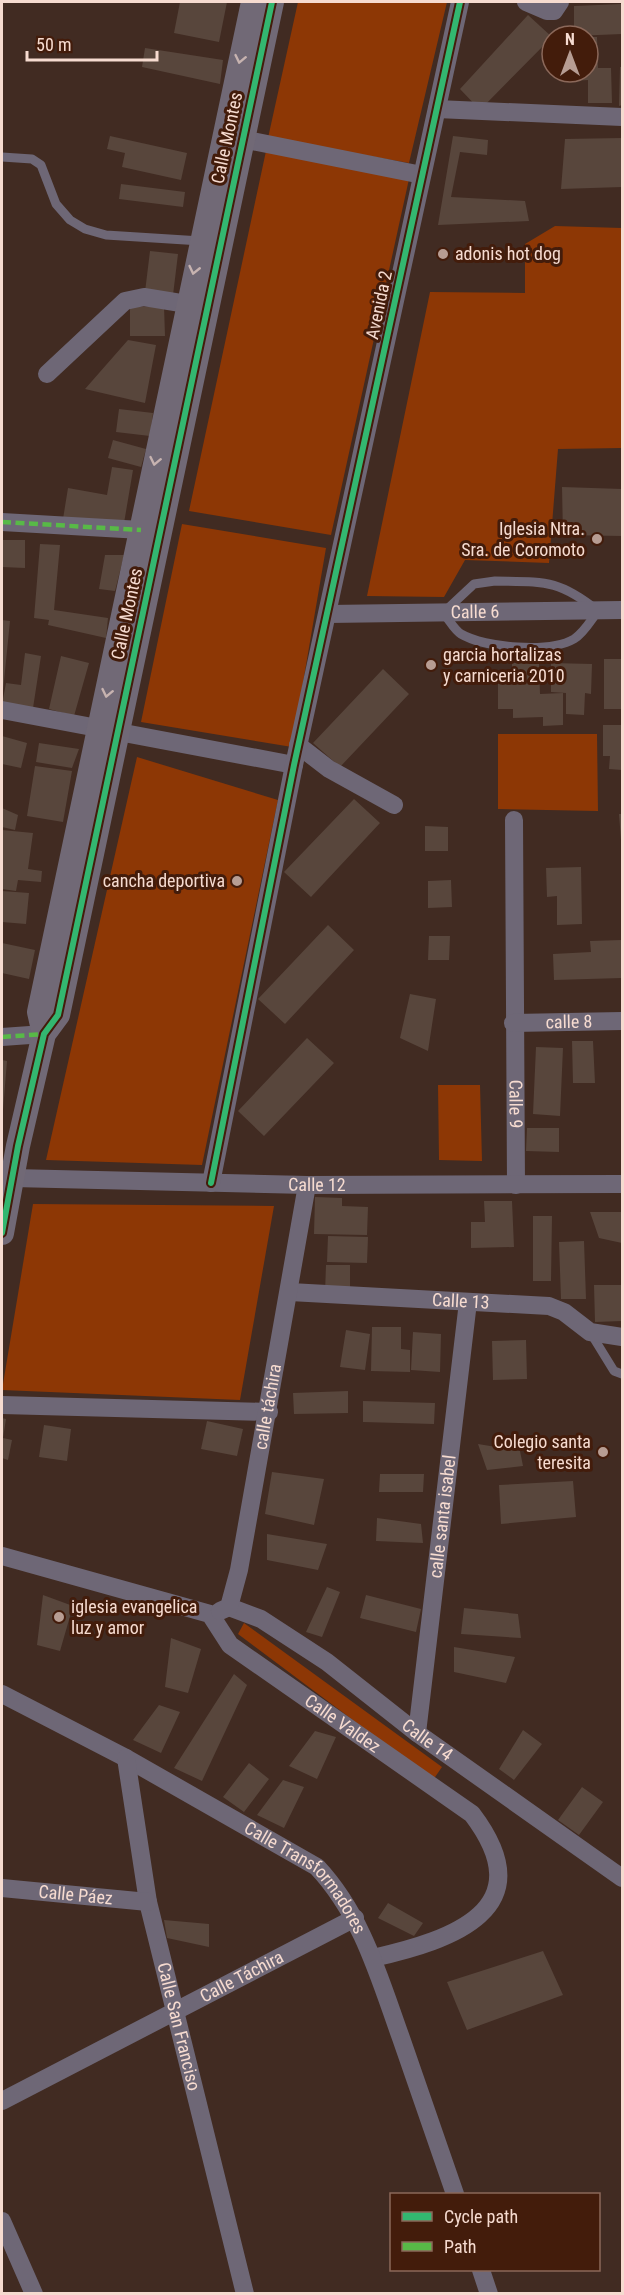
<svg xmlns="http://www.w3.org/2000/svg" width="624" height="2295" viewBox="0 0 624 2295" font-family="'Roboto Condensed',sans-serif">
  <rect width="100%" height="100%" fill="#412b22"/>
  <path fill="#8d3705" d="M298 2H447L409 163 268 138Z
    M266 151 409 179 331 535 189 511Z
    M555 226 622 228V448L558 449 549 563 465 560 444 597 367 596 430 292 525 293V244Z
    M182 524 326 548 292 747 141 722Z
    M498 734H597L598 811 498 809Z
    M137 757 278 800 202 1165 46 1160Z
    M438 1085H480L482 1161 439 1160Z
    M33 1204 274 1206 240 1400 2 1390Z
    M244 1623 442 1767 433 1780 238 1634Z"/>
  <path fill="#58463c" d="M180 2H227L219 42 174 33Z
    M622 4V34L574 36V6Z
    M528 15 552 37 480 110 460 89Z
    M588 37H597L598 68H611L612 103H588V80L572 81V72H588Z
    M145 48 223 60 220 84 142 67Z
    M620 67H622V105L619 106Z
    M110 136 187 153 181 180 122 167 125 153 107 149Z
    M453 136 488 140 487 155 460 152 451 197 525 201 529 221 438 225Z
    M622 138V187L561 189 565 139Z
    M121 184 185 192 183 207 119 199Z
    M150 251 178 254 173 295 145 292Z
    M164 306 165 336H130V307Z
    M128 340 156 345 145 403 85 389Z
    M119 409 153 413 150 436 116 432Z
    M113 440 146 449 141 467 108 458Z
    M112 467 133 470 123 529 63 519 68 488 107 495Z
    M562 487 622 489V536L563 535Z
    M2 540H25V568L2 567Z
    M40 544 60 545 54 610 108 618 106 638 48 625 49 620 34 618Z
    M105 555H124L115 591 99 589Z
    M2 620 10 621 3 691H2Z
    M25 653 41 656 33 708 2 704 6 683 21 685Z
    M61 656 89 663 74 716 49 709Z
    M604 659H622V709H604Z
    M512 663H539L540 694 563 693V725L543 726V717L513 718V709H498V678H512Z
    M551 663 592 664 591 694 585 693 584 715 566 714V693L551 692Z
    M383 669 409 694 340 767 313 743Z
    M603 725H622V770L609 769 610 756H603Z
    M2 736 27 743 21 768 2 764Z
    M39 743 79 749 72 768 36 762Z
    M35 766 72 771 63 822 27 816Z
    M354 799 380 823 311 897 284 872Z
    M2 808 18 815 15 830 2 827Z
    M619 814H622V840H621Z
    M425 826 448 827V851H425Z
    M2 830 33 833 28 869 42 871 41 882 18 880 16 891 2 889Z
    M581 867 582 924 557 925V896L547 897 546 868Z
    M451 880 452 907 428 908V881Z
    M2 891 29 893 26 924 2 922Z
    M328 925 354 950 285 1024 258 999Z
    M429 936H450L449 960H428Z
    M621 940 622 978 554 980 553 954 591 952 590 941Z
    M2 943 35 950 29 979 2 973Z
    M410 994 436 999 428 1051 400 1038Z
    M307 1038 334 1063 264 1136 238 1111Z
    M572 1041H593L595 1083H573Z
    M536 1047 563 1048 560 1116 533 1114Z
    M2 1060 7 1061 3 1110H2Z
    M527 1128H559V1152L526 1151Z
    M315 1197 342 1198V1206L368 1207 367 1235 314 1234Z
    M484 1201H512L514 1247 471 1248V1222H485Z
    M590 1212H622V1243L599 1238Z
    M533 1216H552L551 1281H533Z
    M328 1236 368 1237 367 1263 327 1262Z
    M584 1241 586 1299H561L559 1242Z
    M326 1265H350V1294L325 1293Z
    M594 1285H622V1321L595 1322Z
    M372 1327H401V1349L410 1350V1372L371 1371Z
    M346 1330 370 1334 365 1370 340 1367Z
    M413 1332 441 1334 440 1372 411 1370Z
    M526 1340 527 1379 493 1380 492 1341Z
    M348 1391V1413L294 1414 293 1393Z
    M363 1401 435 1403 434 1424 363 1422Z
    M2 1418 6 1419 3 1438 12 1440 8 1460 2 1458Z
    M207 1421 243 1429 237 1456 201 1449Z
    M44 1425 71 1429 67 1461 39 1457Z
    M478 1444 520 1451 523 1466 487 1470Z
    M272 1472 324 1479 314 1525 265 1514Z
    M380 1474H424L423 1492H379Z
    M573 1481 576 1517 501 1524 499 1485Z
    M377 1518 421 1524 423 1543 376 1541Z
    M267 1534 327 1544 318 1570 267 1560Z
    M327 1587 340 1592 322 1637 306 1632Z
    M43 1595 73 1606 60 1651 37 1645Z
    M366 1595 421 1609 416 1632 360 1618Z
    M464 1608 518 1614 521 1638 461 1634Z
    M171 1638 201 1649 188 1693 165 1687Z
    M454 1647 515 1657 506 1683 454 1672Z
    M234 1674 247 1685 202 1781 174 1768Z
    M159 1705 180 1712 161 1753 133 1740Z
    M523 1730 542 1744 514 1780 499 1769Z
    M315 1731 336 1737 317 1779 289 1766Z
    M249 1763 269 1779 244 1812 223 1797Z
    M283 1780 304 1787 284 1828 257 1815Z
    M582 1787 603 1802 579 1835 558 1820Z
    M388 1903 423 1923 414 1936 378 1918Z
    M164 1920 209 1924V1947L167 1938Z
    M543 1951 563 1995 467 2030 447 1982Z"/>
  <g fill="none" stroke-linecap="round" stroke-linejoin="round">
    <path stroke="#6e6776" stroke-width="9" d="M2 157 32 159 41 165 56 204 70 220 85 229 106 235 201 241
      M495 581C544 582 558 579 598 611 591 620 584 633 574 639 550 653 485 648 461 634 454 630 449 619 443 613L474 584Z
      M590 1332 614 1371 622 1374"/>
    <g stroke="#6e6776" stroke-width="18">
      <path d="M526 2 547 11H554L560 2"/>
      <path d="M437 109 622 117"/>
      <path d="M242 139 422 175"/>
      <path d="M47 374 125 301 144 297 187 304"/>
      <path d="M2 522 141 530"/>
      <path id="s1" d="M328 614 622 610"/>
      <path d="M2 710 294 765"/>
      <path d="M298 745 329 769 394 805"/>
      <path id="s2" d="M514 820 516 1185"/>
      <path id="s3" d="M513 1023 622 1021"/>
      <path d="M2 1037 44 1034"/>
      <path id="s4" d="M13 1178 307 1185 622 1184"/>
      <path d="M211 1183 294 765 460 2"/>
      <path id="s5" d="M290 1292 549 1306 564 1312 590 1332 622 1337"/>
      <path d="M2 1405 269 1412"/>
      <path id="s6" d="M2 1556 210 1614 230 1645 472 1814C544 1909 453 1940 373 1958"/>
      <path id="s7" d="M229 1607 261 1619 327 1662 417 1733 622 1878"/>
      <path id="s8" d="M220 1611 229 1607 239 1570 307 1185"/>
      <path id="s9" d="M2 1694 126 1758 317 1867C362 1915 379 1977 401 2038 419 2090 437 2142 455 2194"/>
      <path id="s10" d="M417 1733 468 1302"/>
      <path id="s11" d="M126 1758 148 1902 245 2294"/>
      <path id="s12" d="M2 1888 148 1902"/>
      <path id="s13" d="M2 2101 355 1918"/>
      <path d="M2 2221 34 2294"/>
      <path d="M481 2270 489 2294"/>
    </g>
    <path stroke="#716976" stroke-width="24" d="M44 1034 39 1012 253 2
      M2 1233 18 1146 44 1034 58 1015 272 2"/>
    <path stroke="#58b947" stroke-width="4.5" stroke-dasharray="9 4.5" stroke-linecap="butt" d="M2 522 141 530
      M2 1037 44 1034"/>
    <g stroke="#431c0b" stroke-width="10">
      <path id="cycleway" d="M211 1183 294 765 460 2
        M2 1233 18 1146 44 1034 58 1015 272 2"/>
    </g>
    <use href="#cycleway" stroke="#33b770" stroke-width="6"/>
  </g>
  <defs><path id="oneway-chevron" d="M-2-3.5L2.5 0L-2 3.5" fill="none" stroke-width="1.6" stroke-linecap="round" stroke-linejoin="round" transform="scale(1.5)"/></defs>
  <g stroke="#c7b3b0">
    <use href="#oneway-chevron" transform="translate(240 59) rotate(102)"/>
    <use href="#oneway-chevron" transform="translate(194 270) rotate(103)"/>
    <use href="#oneway-chevron" transform="translate(155 461) rotate(102)"/>
    <use href="#oneway-chevron" transform="translate(107 693) rotate(102)"/>
  </g>
  <g fill="#b79d93" stroke="#431c0b" stroke-width="2">
    <circle cx="443" cy="254" r="6"/>
    <circle cx="597" cy="539" r="6"/>
    <circle cx="431" cy="665" r="6"/>
    <circle cx="237" cy="881" r="6"/>
    <circle cx="603" cy="1452" r="6"/>
    <circle cx="59" cy="1617" r="6"/>
  </g>
  <g text-anchor="middle" stroke-width="6" stroke-linejoin="round" paint-order="stroke">
    <g font-size="18" fill="#f6dbd0" stroke="#431c0b">
      <text transform="translate(227 138) rotate(-78)" y="6">Calle Montes</text>
      <text transform="translate(379 305) rotate(-78)" y="6">Avenida 2</text>
      <text dy="6" stroke="none"><textPath href="#s1" startOffset="147">Calle 6</textPath></text>
      <text transform="translate(127 614) rotate(-78)" y="6">Calle Montes</text>
      <text dy="6" stroke="none"><textPath href="#s3" startOffset="56">calle 8</textPath></text>
      <text dy="6" stroke="none"><textPath href="#s2" startOffset="284">Calle 9</textPath></text>
      <text dy="6" stroke="none"><textPath href="#s4" startOffset="304">Calle 12</textPath></text>
      <text dy="6" stroke="none"><textPath href="#s5" startOffset="171">Calle 13</textPath></text>
      <text dy="6" stroke="none"><textPath href="#s8" startOffset="214">calle táchira</textPath></text>
      <text dy="6" stroke="none"><textPath href="#s10" startOffset="218">calle santa isabel</textPath></text>
      <text dy="6" stroke="none"><textPath href="#s6" startOffset="390">Calle Valdez</textPath></text>
      <text dy="6" stroke="none"><textPath href="#s7" startOffset="240">Calle 14</textPath></text>
      <text dy="6" stroke="none"><textPath href="#s9" startOffset="358">Calle Transformadores</textPath></text>
      <text dy="6" stroke="none"><textPath href="#s12" startOffset="74">Calle Páez</textPath></text>
      <text dy="6" stroke="none"><textPath href="#s13" startOffset="270">Calle Táchira</textPath></text>
      <text dy="6" stroke="none"><textPath href="#s11" startOffset="274">Calle San Franciso</textPath></text>
    </g>
    <g font-size="18" fill="#f6dbd0" stroke="#431c0b" text-anchor="start">
      <text x="455" y="260">adonis hot dog</text>
      <text x="585" y="535" text-anchor="end">Iglesia Ntra.<tspan x="585" dy="21">Sra. de Coromoto</tspan></text>
      <text x="443" y="661">garcia hortalizas<tspan x="443" dy="21">y carniceria 2010</tspan></text>
      <text x="225" y="887" text-anchor="end">cancha deportiva</text>
      <text x="591" y="1448" text-anchor="end">Colegio santa<tspan x="591" dy="21">teresita</tspan></text>
      <text x="71" y="1613">iglesia evangelica<tspan x="71" dy="21">luz y amor</tspan></text>
    </g>
  </g>
  <rect width="624" height="2295" fill="none" stroke="#f6dbd0" stroke-width="6"/>
  <rect x="390" y="2193" width="210" height="78" fill="#431c0b" stroke="#8b685a" stroke-width="1.5"/>
  <rect x="402" y="2212" width="30" height="9" fill="#33b770" stroke="#8b685a" stroke-width="1.5"/>
  <text x="444" y="2223" font-size="18" fill="#f6dbd0">Cycle path</text>
  <rect x="402" y="2242" width="30" height="9" fill="#58b947" stroke="#8b685a" stroke-width="1.5"/>
  <text x="444" y="2253" font-size="18" fill="#f6dbd0">Path</text>
  <g transform="translate(570 54)"><circle r="28" fill="#431c0b" stroke="#8b685a" stroke-width="1.5"/>
  <path d="M0-4.5L10 22L0 15L-10 22Z" fill="#b79d93"/>
  <text y="-9" font-size="16" font-weight="bold" text-anchor="middle" fill="#f6dbd0">N</text>
  </g>
  <path d="M27 51v9h130v-9" fill="none" stroke="#f6dbd0" stroke-width="3"/>
  <text x="36" y="51" font-size="18" fill="#f6dbd0" stroke="#431c0b" stroke-width="4.5" paint-order="stroke">50 m</text>
</svg>
